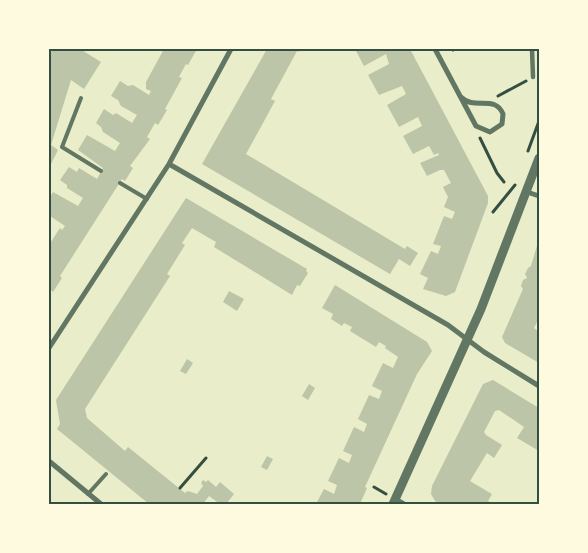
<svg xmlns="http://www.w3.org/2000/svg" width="588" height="553" viewBox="0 0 588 553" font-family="'PT Serif',serif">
  <rect width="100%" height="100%" fill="#e9edc9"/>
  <path fill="#bcc5a7" d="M52 49H80L101 62 84 89 71 80 51 145 58 150 49 168V61Z
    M164 49H197L188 65 186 64 179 77 182 78 165 109 167 110 158 125 155 123 147 137 150 139 130 166 133 168 125 181 122 179 60 276 62 278 53 292 51 290 49 294V245L60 228 62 230 65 226 50 216 49 199 53 192 78 206 83 198 67 188V185L60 180 69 167 77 172 79 168 97 179 103 168 78 150 87 135 115 151 120 143 103 132 101 127 96 123 104 109 113 115 116 113 132 123 137 115 121 106 118 100 111 96 120 81 128 86 133 85 149 95 151 91 146 89V82Z
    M267 49H300L299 52 297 51 271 99 275 101 246 154 405 249 407 246 418 253 410 266 399 259 390 274 202 164Z
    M355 49H410L488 196V203L455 292 446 296 423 289 428 278 420 274 431 251 438 254 441 246 433 244 444 216 452 219 455 212 444 207 448 197 443 187 451 183 444 170H440L427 176 420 163 439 155 438 153 434 155 429 146 413 154 403 136 422 126 418 117 399 127 387 105 406 94 402 86 379 95 368 75 389 64 386 54 364 66Z
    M186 198 307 269 306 271 308 273 300 286 297 285 292 295 214 247 216 242 192 228 182 243 185 245 167 274 170 276 85 409 87 418 125 451 128 447 185 493 188 491 197 494 203 486 201 483 203 480 206 482 208 480 216 487 220 482 234 494 226 504H220L209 496 203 504H149L57 429 60 424 56 400Z
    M539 239V318L534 328 539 332V363L505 343 502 337 523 289 521 286 523 280 527 278 525 274 528 268 531 266Z
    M335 285 427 342 432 351 417 374 365 487 367 488 360 504H316L324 489 334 494 337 485 328 481 339 458 349 463 352 455 343 451 354 427 364 432 367 424 358 419 369 395 379 399 382 391 372 386 383 363 393 368 398 357 385 348 386 346 379 342 376 347 350 331 352 327 344 323 342 326 331 319 333 314 322 308Z
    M229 291 244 299 237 311 223 302Z
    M187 359 193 363 186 374 180 371Z
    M493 380 539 408V451L517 438 524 427 499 410 495 411 484 432 486 435 502 445 494 458 487 453 470 481 492 494 488 501 494 504H440L435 501 431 494 432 486 483 384Z
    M309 384 315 388 308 400 302 396Z
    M267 456 273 459 267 470 261 467Z"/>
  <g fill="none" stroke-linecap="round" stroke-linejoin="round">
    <path stroke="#344e41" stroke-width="3" d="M453 50 455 49
      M498 96 526 81
      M480 138 497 173 504 182
      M528 151 539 121
      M493 212 515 185
      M374 487 386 494
      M180 488 206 458"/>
    <path stroke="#617663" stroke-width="4" d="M81 98 62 147 101 171
      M120 183 147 199
      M88 494 106 474"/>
    <path stroke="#617663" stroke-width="4.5" d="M532 49 533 77"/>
    <path stroke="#617663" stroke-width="5" d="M435 49 476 126 490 132 502 124 503 114C495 94 474 111 461 97
      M169 164 448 325 484 352 539 386
      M527 192 539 196
      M49 348 169 164 231 49
      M49 461 101 504
      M395 499 404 504"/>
    <path stroke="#617663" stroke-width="9" d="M393 504 481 309 539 158"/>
  </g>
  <rect width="588" height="553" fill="none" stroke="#fefae0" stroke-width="100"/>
  <rect x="50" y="50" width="488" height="453" fill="none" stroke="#344e41" stroke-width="2"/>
</svg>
